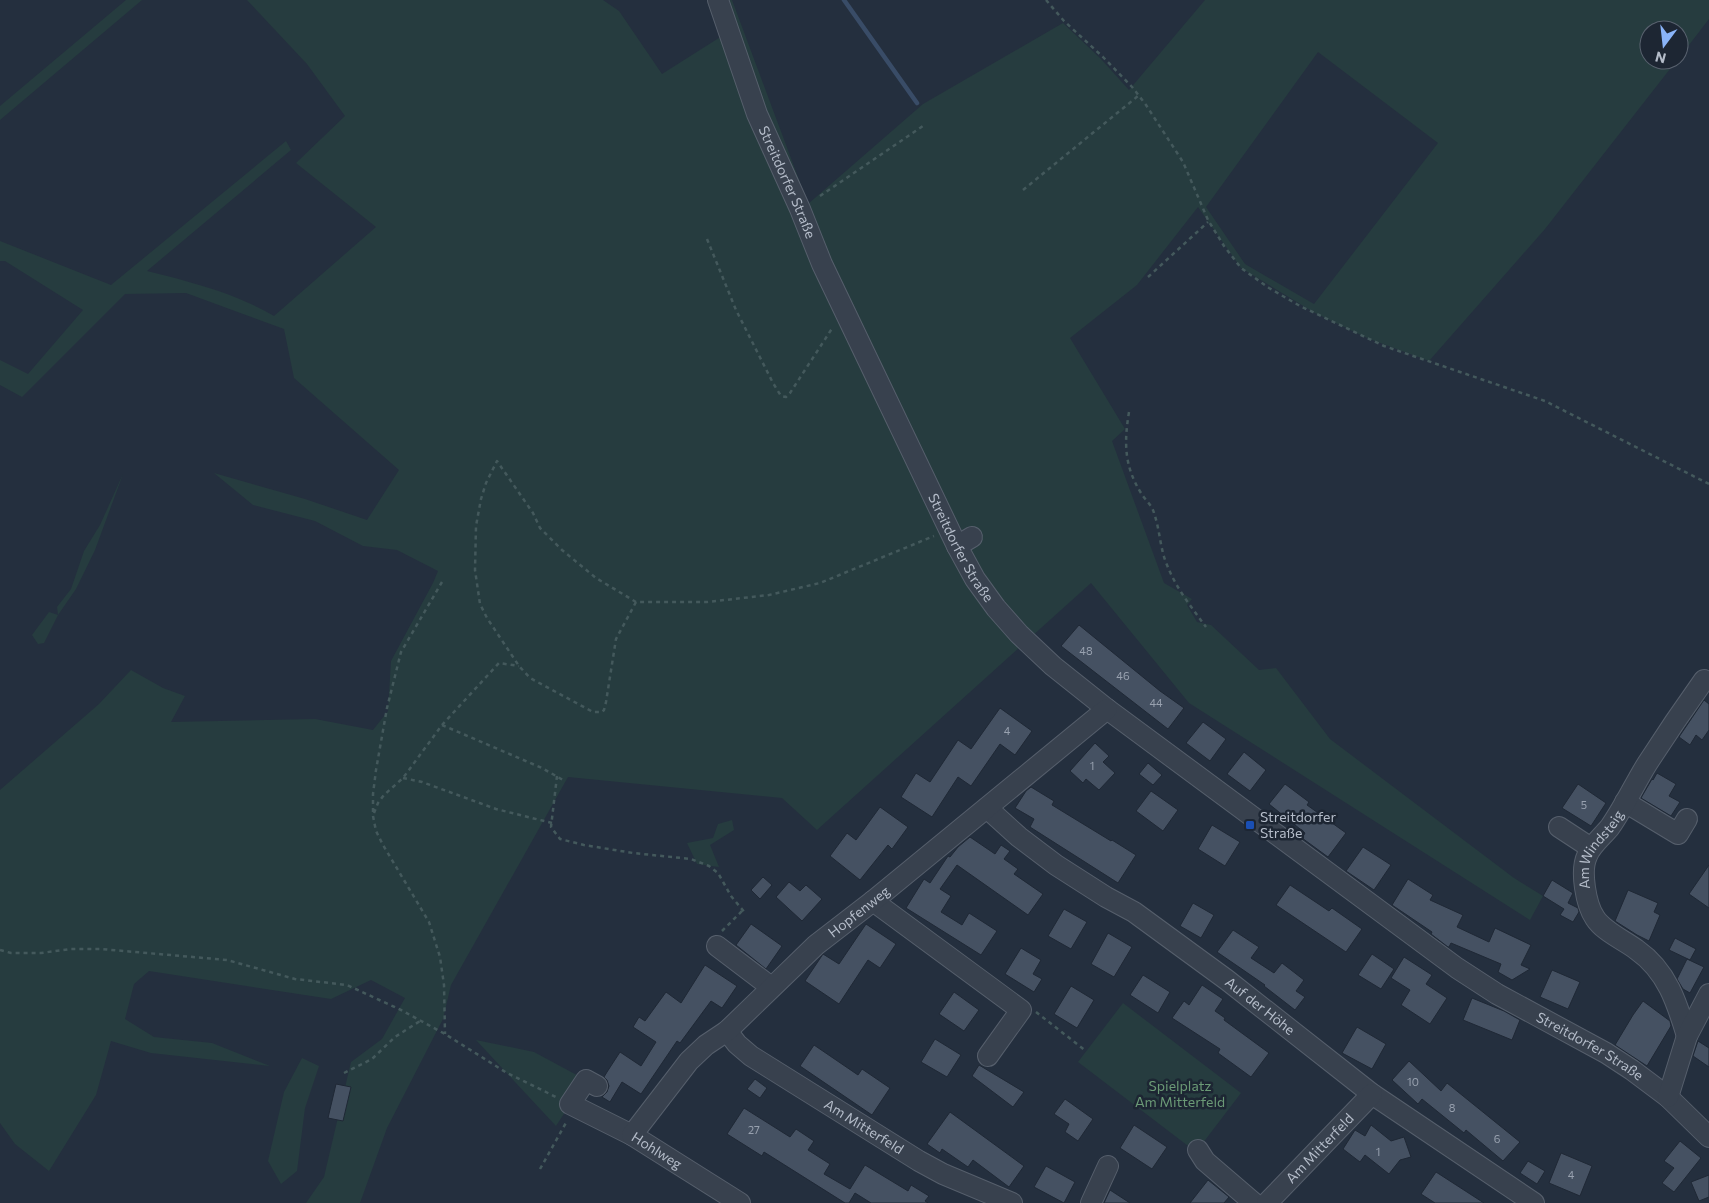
<svg xmlns="http://www.w3.org/2000/svg" width="1709" height="1203" viewBox="0 0 1709 1203" font-family="Commissioner,sans-serif">
  <rect width="100%" height="100%" fill="#242f3e"/>
  <path fill="#263c3f" fill-rule="evenodd" d="M126 0H142L0 120V106Z
    M247 0H603L619 11 662 74 722 36 709 0H732L808 204 923 104 1063 23 1101 59 1129 90 1205 0H1709V19L1679 58V30H1649V60H1677L1545 229 1429 361 1367 338 1315 313 1241 268 1198 207 1137 285 1070 338 1125 429 1112 441 1164 583 1192 599 1187 605 1197 622 1211 625 1259 670 1276 668 1330 739 1514 878 1543 896 1530 920 1189 703 1091 583 817 830 782 798 568 777 451 985 443 1019 387 1128 360 1203H306L324 1177 351 1062 382 1039 405 998 371 980 331 999 149 971 134 984 125 1019 154 1037 212 1043 270 1066 151 1053 111 1041 96 1095 49 1171 15 1144 0 1123V790L99 704 131 670 163 688 185 696 171 722 315 719 373 730 388 711 391 661 433 583 438 571 397 550 363 546 315 521 253 505 214 473 305 499 367 520 399 470 294 378 284 329 186 293 125 294 22 397 0 385V360L28 374 83 310 5 261H0V241L111 285 286 141 291 150 147 271C191 282 235 293 274 316L376 227 296 163 345 116 307 64ZM1318 52 1438 143 1314 304 1245 264 1206 207Z
    M123 474 95 550 76 589 58 615 44 643 38 644 32 635 49 612 58 615 57 607 71 589 84 551 100 525Z
    M732 820 734 830 710 845 719 867 697 864 687 843 713 838 718 824Z
    M1123 1003 1241 1093 1196 1152 1078 1062Z
    M476 1040 534 1052 586 1080 556 1126Z
    M302 1058 319 1066 305 1108 297 1171 281 1184 268 1161 284 1092Z"/>
  <g fill="none" stroke-linecap="round" stroke-linejoin="round">
    <path stroke="#394c67" stroke-width="4.5" d="M844 0 917 103"/>
  </g>
  <path fill="#455162" stroke="#1f2835" d="M1079 625 1160 691 1184 708 1168 729 1061 646Z
    M1704 700 1709 704V730L1702 740 1696 735 1690 745 1679 737Z
    M1000 708 1032 731 1015 755 1000 744 971 786 958 777 932 817 901 797 916 773 930 782 958 740 971 749Z
    M1203 722 1226 739 1210 761 1186 743Z
    M1095 743 1109 756 1103 762 1115 773 1099 790 1086 779 1083 783 1070 771Z
    M1244 752 1266 770 1250 791 1227 774Z
    M1148 763 1162 775 1153 785 1139 774Z
    M1657 773 1676 784 1669 796 1680 802 1671 816 1641 798 1652 779 1653 780Z
    M1285 784 1309 802 1307 805 1346 833 1328 857 1302 838 1305 833 1269 804Z
    M1578 784 1606 803 1591 826 1562 808Z
    M1031 787 1054 801 1052 805 1111 841 1112 840 1136 855 1118 883 1030 827 1034 819 1015 808 1026 791Z
    M1151 791 1178 810 1163 831 1136 811Z
    M880 807 908 827 892 849 888 845 860 880 830 856 847 833 856 840Z
    M1212 825 1240 842 1225 866 1198 849Z
    M970 837 995 854 1001 845 1010 851 1004 859 1018 869 1014 874 1043 894 1028 915 957 865 940 889 951 896 941 912 962 925 969 913 997 931 981 955 906 908 924 879 930 883 948 856 950 857 958 847Z
    M1363 847 1391 865 1374 890 1346 871Z
    M1709 865V908L1689 894Z
    M763 877 772 885 760 899 751 890Z
    M1408 879 1433 895 1430 900 1463 915 1457 927 1489 942 1495 928 1531 945 1521 965 1530 969 1512 980 1498 972 1501 964 1451 943 1449 947H1448L1431 934 1432 932 1392 905Z
    M1552 880 1573 893 1568 903 1578 908 1579 912 1573 922 1560 915 1564 909 1543 896Z
    M789 882 800 891 806 885 822 899 802 921 776 897Z
    M1290 885 1329 911 1332 908 1362 929 1346 952 1276 905Z
    M1628 890 1658 903 1654 912 1660 915 1649 941 1637 935 1615 921Z
    M1193 903 1214 915 1201 938 1180 926Z
    M1064 909 1087 922 1071 949 1048 936Z
    M751 924 782 946 766 969 736 945Z
    M866 924 896 944 880 968 868 960 839 1004 805 981 823 954 839 964Z
    M1233 930 1259 947 1251 958 1274 973 1282 963 1304 980 1296 991 1305 997 1295 1010 1264 986 1265 985 1217 952Z
    M1108 933 1132 947 1114 977 1091 964Z
    M1675 938 1696 949 1690 960 1669 950Z
    M1021 948 1041 960 1033 974 1042 979 1034 992 1005 974Z
    M1372 954 1394 969 1381 989 1358 975Z
    M1404 957 1432 975 1426 984 1447 998 1430 1024 1401 1005 1410 990 1391 978Z
    M1687 959 1704 967 1690 993 1683 989 1677 979Z
    M705 965 737 986 722 1008 711 1001 680 1043 677 1041 641 1094 622 1082 610 1102 602 1097 607 1092 609 1086 607 1080 604 1077 607 1072 620 1052 641 1066 656 1042 633 1027 639 1017 645 1021 666 992 681 1003Z
    M1552 970 1580 982 1568 1009 1540 997Z
    M1143 975 1170 992 1158 1013 1130 995Z
    M1202 985 1223 999 1215 1011 1225 1018 1224 1020 1269 1053 1251 1077 1218 1053 1220 1049 1172 1018 1184 1001 1189 1005Z
    M1071 986 1094 1000 1077 1028 1054 1014Z
    M954 992 979 1010 964 1031 939 1014Z
    M1472 998 1504 1011 1520 1020 1512 1040 1463 1020Z
    M1643 1001 1670 1021 1671 1026 1647 1066 1615 1045 1633 1015Z
    M1357 1027 1386 1044 1372 1069 1342 1053Z
    M935 1039 961 1055 947 1077 921 1062Z
    M1698 1041 1709 1048V1067L1693 1056Z
    M814 1045 858 1075 862 1069 890 1088 872 1115 800 1066Z
    M1409 1061 1441 1091 1447 1083 1520 1142 1503 1161 1466 1130 1464 1133 1422 1099 1418 1104 1392 1080Z
    M979 1065 1024 1092 1013 1107 972 1076Z
    M755 1079 767 1088 760 1098 747 1089Z
    M336 1084 351 1087 343 1121 328 1118Z
    M1065 1099 1093 1119 1078 1141 1065 1132 1069 1124 1054 1114Z
    M744 1108 790 1137 796 1129 814 1141 808 1150 830 1164 824 1174 850 1189 865 1165 908 1191 911 1185 929 1196 925 1201 928 1203H871L855 1193 849 1203H845L764 1152 762 1156 727 1134Z
    M950 1112 1024 1166 1009 1187 973 1160 968 1167 942 1149 940 1153 927 1144Z
    M1134 1125 1167 1147 1152 1169 1120 1148Z
    M1371 1125 1391 1141 1404 1137 1411 1157 1400 1160 1389 1174 1365 1155 1360 1162 1343 1149 1355 1130 1365 1136Z
    M1680 1141 1701 1158 1674 1192 1662 1183 1674 1168 1664 1161Z
    M1561 1153 1592 1166 1580 1196 1549 1183Z
    M1528 1161 1545 1171 1537 1184 1520 1173Z
    M1046 1166 1075 1182 1064 1203 1034 1187Z
    M1436 1172 1484 1203H1435L1421 1194Z
    M1709 1175V1197L1699 1201 1691 1182Z
    M1208 1180 1229 1197 1224 1203H1190Z
    M1110 1190 1130 1203H1104Z"/>
  <g fill="none" stroke-linecap="round" stroke-linejoin="round">
    <g stroke="#565f6c" stroke-width="22">
      <g id="minor">
        <path id="s1" d="M718 0 757 114 800 209 822 264 957 546 975 579 996 608 1019 634 1053 666 1107 709 1457 968 1497 994 1606 1053 1632 1070 1668 1097 1709 1137"/>
        <path d="M957 546 972 537"/>
        <path d="M1625 802 1678 834 1687 819"/>
        <path id="s2" d="M987 808 1019 837 1056 865 1106 897 1134 912 1227 980 1372 1094 1534 1203"/>
        <path d="M1559 827 1591 848"/>
        <path d="M873 901 1021 1010 988 1056"/>
        <path d="M717 946 771 987"/>
        <path id="s3" d="M727 1031 737 1044 751 1056 919 1161 943 1174 1012 1203"/>
        <path id="s4" d="M1687 1036C1677 1003 1667 971 1637 950 1624 940 1604 932 1595 918 1586 905 1580 871 1587 856 1591 845 1603 836 1610 827 1624 807 1634 785 1647 764 1665 736 1684 708 1704 680"/>
        <path id="s5" d="M597 1086 586 1080 570 1104 632 1135 740 1203"/>
        <path d="M1668 1097 1687 1036 1709 994"/>
        <path id="s6" d="M632 1135 689 1061 706 1045 727 1031 816 945 873 901 1107 709"/>
        <path d="M1198 1150 1205 1161 1254 1203"/>
        <path d="M1091 1203 1108 1166"/>
        <path id="s7" d="M1267 1203 1372 1094"/>
      </g>
    </g>
    <path stroke="#44595c" stroke-width="2.5" stroke-dasharray="4 4" stroke-linecap="butt" d="M1046 0 1064 21 1103 57 1133 88 1146 105 1183 162 1208 220 1224 246 1241 268 1269 288 1300 306 1384 346 1545 401 1709 484
      M1023 190 1138 96
      M820 196 923 126
      M707 239 736 310 773 383 781 396 786 397 790 393 833 327
      M1148 277 1208 222
      M1129 412C1124 442 1124 466 1141 493 1145 500 1152 505 1154 513 1160 530 1160 549 1167 565 1176 588 1192 608 1206 627
      M442 582 401 652 387 708 376 770 373 794V816L376 831 383 845 429 922 440 957 444 985 445 1034
      M636 602 616 639 606 702 604 710 602 712H593L530 678 519 666 487 618 480 604 475 570 476 526 481 499 486 483 497 461 533 513 540 528 562 550 596 578 636 602H707L769 595 820 583 934 536
      M442 725 542 768 563 780
      M557 776 551 827 560 839 584 845 633 853 691 859 709 866 718 873 731 896 746 914
      M403 778 422 782 496 809 552 823
      M374 813 378 803 384 795 403 778 442 725 499 663 519 666
      M722 931 743 910
      M0 950 11 953H41L71 949H101L227 960 295 979 347 985 401 1010 445 1034 507 1073 556 1097
      M1036 1012 1086 1051
      M344 1073 372 1059 395 1037 420 1021
      M540 1169 567 1121"/>
    <use href="#minor" stroke="#38414e" stroke-width="20"/>
  </g>
  <rect fill="#1a4fb4" stroke="#1d2633" stroke-width="2" x="1245" y="820" width="10" height="10" rx="2.5"/>
  <g text-anchor="middle" stroke-width="5" stroke-linejoin="round" paint-order="stroke">
    <g font-size="11" fill="#98a1af">
      <text x="1086" y="655">48</text>
      <text x="1123" y="680">46</text>
      <text x="1156" y="707">44</text>
      <text x="1007" y="735">4</text>
      <text x="1092" y="770">1</text>
      <text x="1584" y="809">5</text>
      <text x="1413" y="1086">10</text>
      <text x="1452" y="1112">8</text>
      <text x="754" y="1134">27</text>
      <text x="1497" y="1143">6</text>
      <text x="1378" y="1156">1</text>
      <text x="1571" y="1179">4</text>
    </g>
    <g font-size="14" fill="#b4bcc9" stroke="#1d2633">
      <text dy="5" stroke="none"><textPath href="#s1" startOffset="195">Streitdorfer Straße</textPath></text>
      <text dy="5" stroke="none"><textPath href="#s1" startOffset="600">Streitdorfer Straße</textPath></text>
      <text dy="5" stroke="none"><textPath href="#s4" startOffset="230">Am Windsteig</textPath></text>
      <text dy="5" stroke="none"><textPath href="#s6" startOffset="320">Hopfenweg</textPath></text>
      <text dy="5" stroke="none"><textPath href="#s2" startOffset="338">Auf der Höhe</textPath></text>
      <text dy="5" stroke="none"><textPath href="#s1" startOffset="1410">Streitdorfer Straße</textPath></text>
      <text dy="5" stroke="none"><textPath href="#s3" startOffset="168">Am Mitterfeld</textPath></text>
      <text dy="5" stroke="none"><textPath href="#s7" startOffset="76">Am Mitterfeld</textPath></text>
      <text dy="5" stroke="none"><textPath href="#s5" startOffset="140">Hohlweg</textPath></text>
    </g>
    <g font-size="14" fill="#b4bcc9" stroke="#1d2633" text-anchor="start">
      <text x="1260" y="822">Streitdorfer<tspan x="1260" dy="16">Straße</tspan></text>
    </g>
    <g font-size="14" fill="#6b9a76" stroke="#1d2633">
      <text x="1180" y="1091">Spielplatz<tspan x="1180" dy="16">Am Mitterfeld</tspan></text>
    </g>
  </g>
  <g transform="translate(1664 45) rotate(195)"><circle r="24" fill="#1d2633" stroke="#59626f"/>
  <path d="M0-4L9 19L0 12L-9 19Z" fill="#8ab4f8"/>
  <text y="-8" font-size="14" font-weight="bold" text-anchor="middle" fill="#b4bcc9">N</text>
  </g>
</svg>
